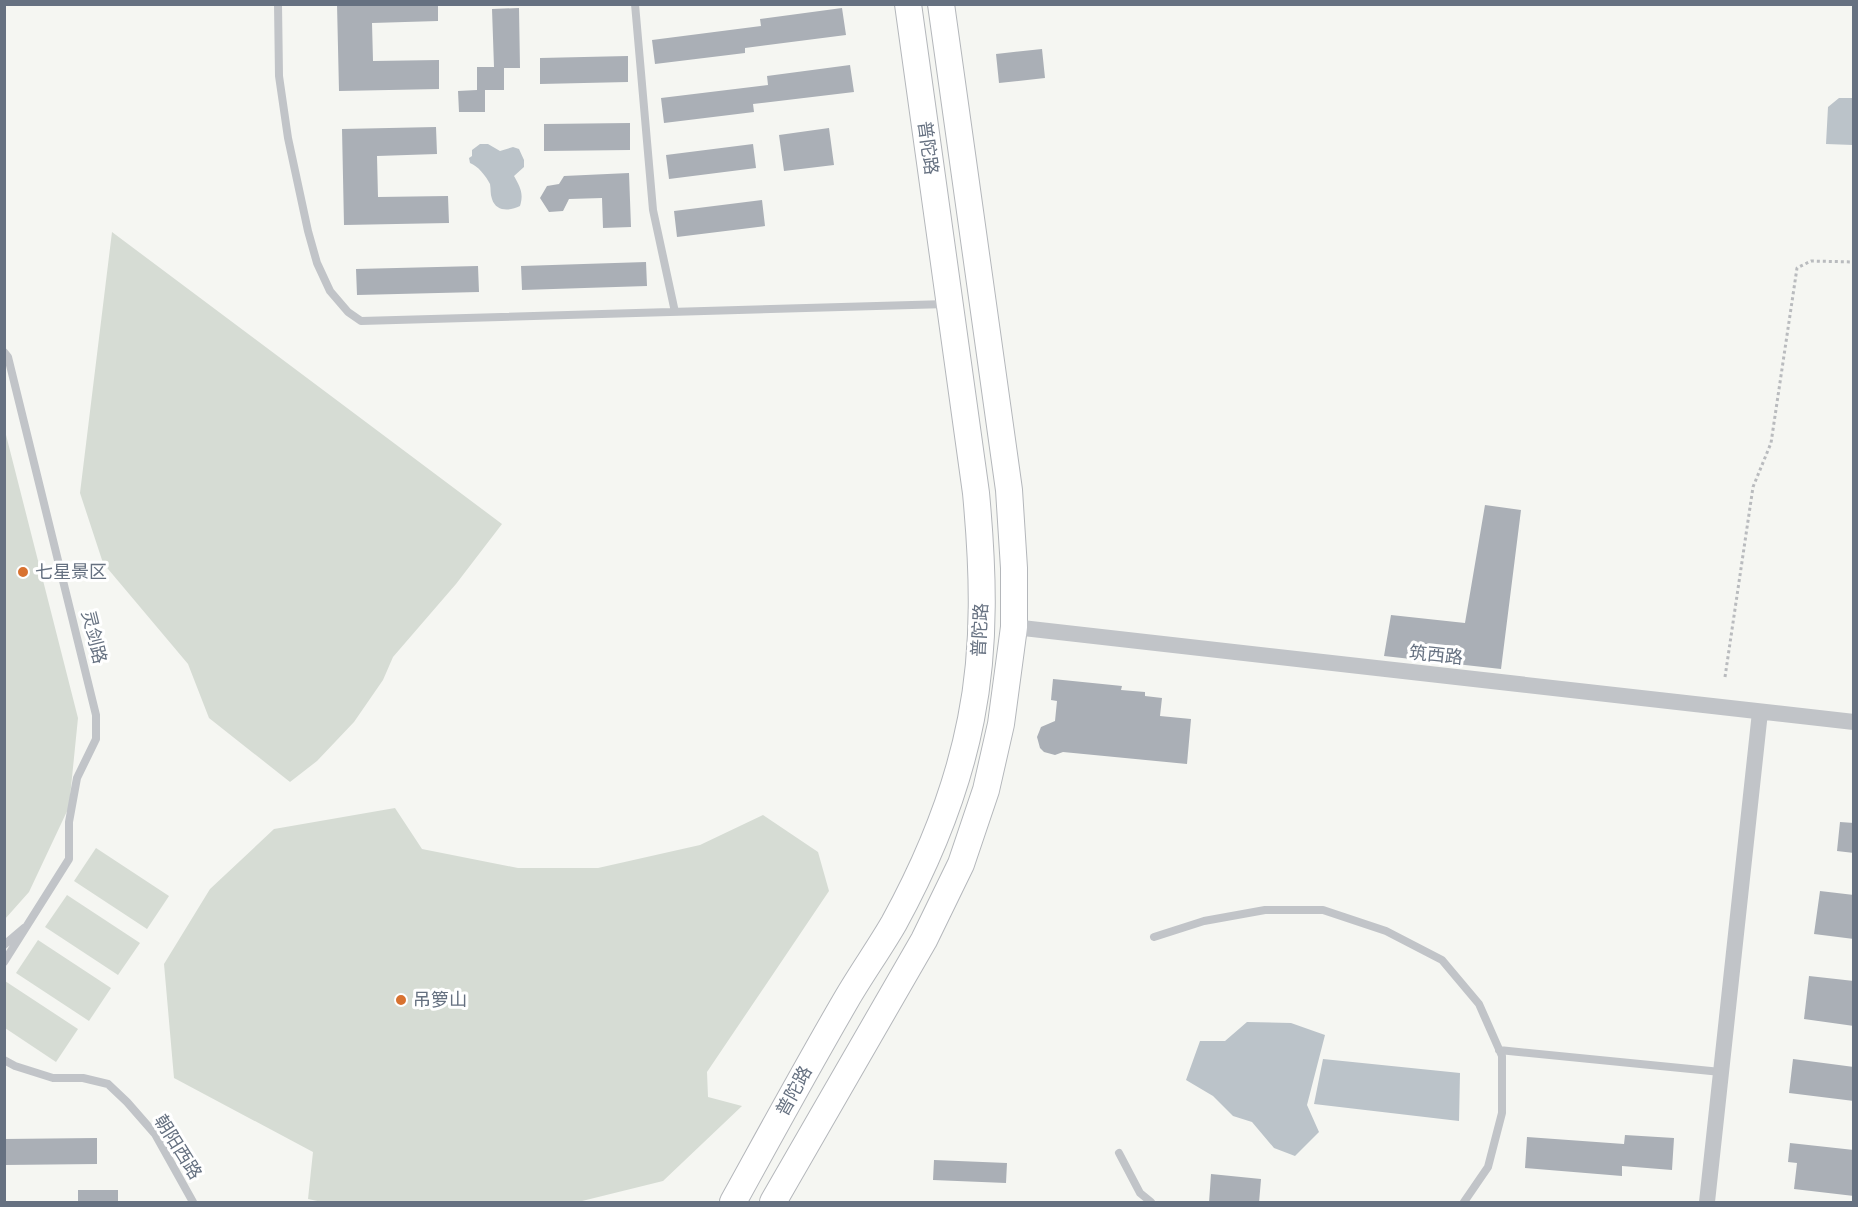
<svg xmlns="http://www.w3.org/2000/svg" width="1858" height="1207" viewBox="0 0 1858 1207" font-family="'PT Sans','Noto Sans SC',sans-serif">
  <rect width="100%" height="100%" fill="#f5f6f2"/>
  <path fill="#d6dcd4" d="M112 232 502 524 456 584 393 657 383 680 354 722 317 761 290 782 209 718 188 664 103 563 80 493Z
    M4 427 78 718 69 807 29 892 5 919Z
    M395 808 422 849 518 868H598L700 845 763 815 818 852 829 891 707 1072 708 1097 742 1106 663 1181 578 1202H322L308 1199 313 1152 174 1078 164 964 210 889 274 829Z
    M96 848 169 896 147 929 74 881Z
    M67 895 140 943 118 975 45 927Z
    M38 940 111 988 89 1021 16 973Z
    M5 981 78 1029 56 1062 5 1028Z"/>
  <path fill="#bbc3c9" d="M1839 98H1853V145L1826 144 1828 107Z
    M480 144H488L500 151 513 147 519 149 524 160V167L514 176C520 187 524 193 520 206 510 211 496 212 492 199 490 194 491 189 490 184 486 176 478 166 470 163L469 158 472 156V150Z
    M1247 1022 1291 1023 1325 1035 1307 1105 1319 1132 1295 1156 1274 1148 1252 1122 1233 1116 1213 1096 1186 1080 1200 1041H1225Z
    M1323 1059 1460 1073 1459 1121 1314 1104Z"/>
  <path fill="#aaafb6" d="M337 4H438V21L372 23 373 61 439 60V89L339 91Z
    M519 8 520 68H504V90H485V112H459L458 91 477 90V67H494L492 9Z
    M842 8 846 35 745 48V53L655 64 652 40 761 26 760 19Z
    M1042 49 1045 78 999 83 996 54Z
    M628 56V82L540 84V58Z
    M850 65 854 92 753 104 754 112 664 123 661 98 768 85 767 76Z
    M630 123V150L544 151V124Z
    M436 127 437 154 377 156 378 197 448 196 449 223 344 225 342 129Z
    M829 128 834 165 784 171 779 135Z
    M753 144 756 168 669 179 666 155Z
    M629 173 631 227 603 228 602 198 569 199 563 211 549 212 540 198 547 186 559 184 564 176Z
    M762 200 765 226 677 237 674 211Z
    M646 262 647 286 522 290 521 266Z
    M478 266 479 292 357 295 356 269Z
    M1485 505 1521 510 1501 669 1384 656 1391 615 1465 623Z
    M1053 679 1122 686 1121 690 1145 692V696L1162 698 1160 716 1191 719 1187 764 1063 752 1055 755 1044 752 1040 748 1037 737 1041 727 1055 721 1057 701 1051 700Z
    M1840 822 1854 823V853L1837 851Z
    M1820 891 1854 895V939L1814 934Z
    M1809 976 1854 981V1026L1804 1019Z
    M1793 1059 1854 1067V1101L1789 1093Z
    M1625 1135 1674 1138 1672 1170 1622 1166V1176L1525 1168 1527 1137 1624 1144Z
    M97 1138V1164L4 1165V1139Z
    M1790 1143 1854 1150V1196L1794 1189 1797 1163 1788 1162Z
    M934 1160 1007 1163 1006 1183 933 1180Z
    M1211 1174 1261 1179 1259 1203H1209Z
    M78 1190H118V1203H78Z"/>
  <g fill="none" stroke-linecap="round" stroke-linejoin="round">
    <g stroke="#b4b7bb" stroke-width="28">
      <path id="primary" d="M733 1202C770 1135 807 1067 846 1000 861 974 879 949 894 923 929 859 957 791 971 719 986 644 983 568 976 493L908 4
        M773 1202 924 940 961 864 986 790 1001 724 1014 627V568L1009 490 941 4"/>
    </g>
    <path stroke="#b9bbbe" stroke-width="3" stroke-dasharray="3 3" stroke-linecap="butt" d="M1725 677 1753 487 1771 443 1797 268 1811 261 1854 262"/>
    <path stroke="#c1c4c8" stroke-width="8" d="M278 4 279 76 288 138 308 231 317 263 330 291 348 312 361 321 947 304
      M635 4 653 210 675 312
      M4 352 8 357 96 715V739L77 778 69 822V859L4 962
      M1154 937 1204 921 1265 910H1323L1386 931 1442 960 1479 1004 1502 1056V1113L1488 1167 1464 1202
      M4 945 24 928
      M1499 1050 1721 1072
      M4 1060 15 1066 53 1078H83L108 1084 127 1102 155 1134 193 1202
      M1119 1153 1140 1193 1151 1202"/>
    <path stroke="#c1c4c8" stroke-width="16" d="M1014 627 1854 722
      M1707 1202 1760 712"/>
    <use href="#primary" stroke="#fff" stroke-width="26"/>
  </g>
  <g fill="#d87230" stroke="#fff" stroke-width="2">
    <circle cx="23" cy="572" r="6"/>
    <circle cx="401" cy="1000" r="6"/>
  </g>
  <g text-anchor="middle" stroke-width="6" stroke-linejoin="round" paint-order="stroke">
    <g font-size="18" fill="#667181" stroke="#fff">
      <text transform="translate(928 148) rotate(82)" y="6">普陀路</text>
      <text transform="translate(980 630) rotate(-87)" y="6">普陀路</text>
      <text transform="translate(94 637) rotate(76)" y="6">灵剑路</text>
      <text transform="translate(1436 655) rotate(6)" y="6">筑西路</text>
      <text transform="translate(794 1091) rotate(-61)" y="6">普陀路</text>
      <text transform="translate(178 1147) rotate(58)" y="6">朝阳西路</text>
    </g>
    <g font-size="18" fill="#667181" stroke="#fff" text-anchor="start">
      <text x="35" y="578">七星景区</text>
      <text x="413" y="1006">吊箩山</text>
    </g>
  </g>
  <rect width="1858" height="1207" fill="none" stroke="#667181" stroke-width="12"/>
</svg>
